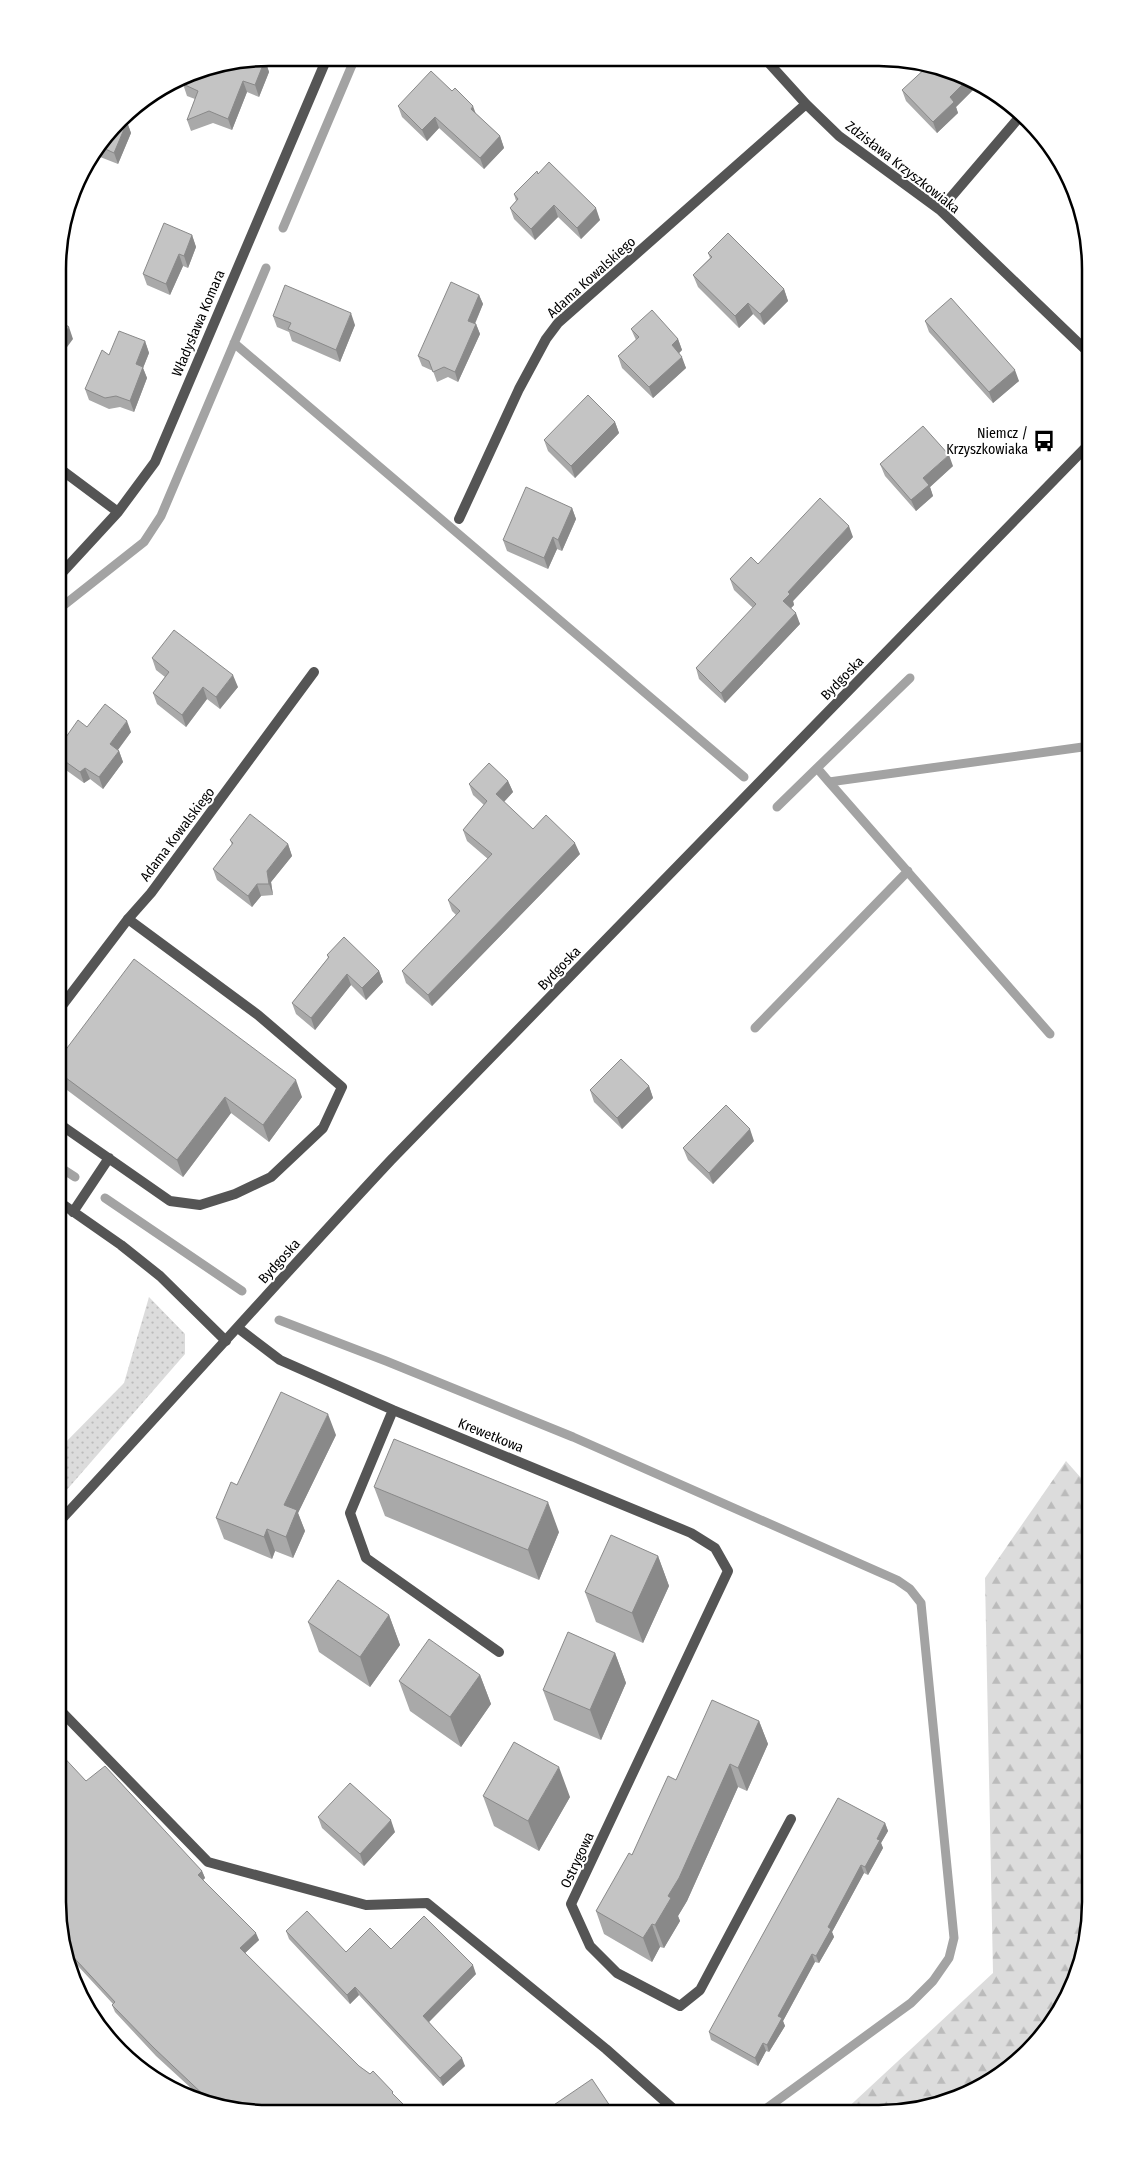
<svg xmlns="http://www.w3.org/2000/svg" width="1148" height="2171" viewBox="0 0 1148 2171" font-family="'Fira Sans Condensed',sans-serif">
  <defs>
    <pattern id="grass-dots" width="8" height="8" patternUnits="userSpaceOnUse" patternTransform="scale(1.25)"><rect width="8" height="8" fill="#dcdcdc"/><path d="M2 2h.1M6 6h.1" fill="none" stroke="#bbb" stroke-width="1.8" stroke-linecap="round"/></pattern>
    <pattern id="forest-firs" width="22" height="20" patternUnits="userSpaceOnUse" patternTransform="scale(1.25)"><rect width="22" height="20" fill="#dcdcdc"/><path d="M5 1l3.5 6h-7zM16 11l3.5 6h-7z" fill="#bbb"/></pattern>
  </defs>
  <rect width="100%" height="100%" fill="#fff"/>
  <path fill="url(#grass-dots)" d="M149 1297 185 1334V1354L58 1500V1450L124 1383Z"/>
  <path fill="url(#forest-firs)" d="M1066 1461 1090 1488V1916L1074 1982 1047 2031 997 2078 946 2102 879 2113H842L993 1973 985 1578Z"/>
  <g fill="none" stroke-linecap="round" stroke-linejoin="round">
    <path stroke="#a3a3a3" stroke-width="9" d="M283 228 355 58
      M234 343 744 777
      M59 609 144 542 161 516 266 268
      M817 768 910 678
      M829 782 1050 1034
      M777 807 817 768 829 782 1090 746
      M755 1028 908 871
      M58 1166 75 1177
      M105 1198 242 1291
      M279 1320 386 1361 573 1437 897 1580 910 1589 921 1603 954 1938 949 1958 933 1981 911 2003 760 2113"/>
    <path stroke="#555" stroke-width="10" d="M58 1123 170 1201 200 1205 235 1194 271 1177 323 1128 342 1087 258 1015 128 919
      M73 1212 109 1158
      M58 1708 208 1862 366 1905 427 1903 606 2049 678 2113"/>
    <path stroke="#555" stroke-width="10" d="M767 61 806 104 839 136 940 210 1090 354
      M940 210 1022 114
      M59 468 118 512
      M459 519 519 389 546 339 558 323 806 104
      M59 576 118 512 155 462 327 58
      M58 1011 128 919 151 893 314 672
      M58 1201 121 1245 160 1276 226 1341
      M238 1328 280 1360 393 1410 691 1533 715 1548 728 1571 571 1904 590 1946 617 1973 680 2006 700 1990 791 1819
      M393 1410 350 1513 366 1558 499 1652"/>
    <path stroke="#555" stroke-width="10" d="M58 1523C170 1403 279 1280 391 1160L1090 443"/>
  </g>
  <path fill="#a9a9a9" d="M265 60 269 72 259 97 247 92 232 130 213 123 191 131 187 120 195 99 187 96 183 84Z
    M972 79 979 84 956 107 958 113 937 133 906 101 902 90Z
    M398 106 476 114 500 136 504 148 484 169 439 128 427 141 402 117Z
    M122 120 127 122 131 133 118 164 95 155Z
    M538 174 600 220 581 239 558 217 535 240 514 219 510 208 516 201 514 194Z
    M192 235 196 247 188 268 183 266 170 295 147 285 143 274Z
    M708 253 784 289 788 301 764 325 753 314 739 328 698 287 693 275 710 258Z
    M479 295 483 304 475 324H476L480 334 458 382 448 377 437 382 433 371 422 366 418 356Z
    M273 316 355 325 340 362 292 341 289 332 277 327Z
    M925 321 1019 381 993 403 929 332Z
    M631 329 678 339 682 350 679 353 686 368 653 398 622 368 618 356 636 340Z
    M145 341 149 353 143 368 147 378 134 412 120 407 109 409 89 400 85 389 109 355Z
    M615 422 619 433 575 478 548 451 544 440Z
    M880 464 953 466 930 487 933 496 916 511 885 476Z
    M572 508 576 519 562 551 557 549 548 569 507 551 503 540Z
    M853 537 793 601 794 605 791 608 800 624 725 703 699 679 696 668 753 608 734 590 730 579 758 564Z
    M152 658 238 687 220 709 207 699 186 727 157 704 153 693 165 677 156 670Z
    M87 727 131 732 118 750 119 751 123 762 103 789 90 779 84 783 59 765V747Z
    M508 781 513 792 504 802 533 829 580 854 432 1006 406 983 402 971 456 915 452 911 448 900 488 859 467 841 463 830 484 805 473 795 469 784Z
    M230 840 288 844 292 856 271 882 273 895 261 896 252 907 217 880 213 869 232 845Z
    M327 955 379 971 383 982 366 1000 351 985 315 1030 296 1014 292 1003 328 958Z
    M58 1060 302 1097 269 1142 231 1113 183 1177 59 1084Z
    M649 1086 653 1098 622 1129 594 1102 590 1090Z
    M754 1141 713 1184 688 1160 683 1148Z
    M336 1435 298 1513 305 1531 293 1558 275 1551 272 1559 224 1539 216 1518 237 1485Z
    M374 1487 559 1532 539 1580 385 1516Z
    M658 1556 669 1586 643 1643 596 1622 585 1592Z
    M389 1615 400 1645 370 1687 319 1652 308 1622Z
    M615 1653 626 1683 601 1740 554 1720 543 1690Z
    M480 1675 491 1704 461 1747 410 1711 399 1681Z
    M759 1721 768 1744 747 1791 738 1787 687 1901 678 1916 680 1921 664 1948 660 1947 652 1962 604 1934 596 1911 632 1855 676 1780Z
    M86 1781 202 1871 205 1878 203 1880 259 1940 245 1953 359 2066 370 2074 393 2092 241 2112 204 2100 156 2056 115 2012 112 2005 113 2004 66 1953 58 1902Z
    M483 1796 570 1797 539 1851 494 1826Z
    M318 1817 395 1832 364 1866 322 1828Z
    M885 1823 888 1831 881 1843 883 1848 868 1875 864 1873 832 1932 834 1937 819 1963 815 1962 783 2021 785 2026 769 2052 766 2051 758 2066 711 2040 709 2032Z
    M286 1931 346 1952 476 1974 429 2022 465 2066 443 2086 359 1995 350 2004 289 1939Z"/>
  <path fill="#898989" d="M265 60 269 72 259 97 255 85Z
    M969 78 979 84 956 107 958 113 937 133 933 122 950 97Z
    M243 81 247 92 232 130 228 119Z
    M473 106 477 117 471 109Z
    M435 117 439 128 427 141 422 130Z
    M127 122 131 133 118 164 114 153Z
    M500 136 504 148 484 169 480 158Z
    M554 205 558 217 535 240 531 229Z
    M596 208 600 220 581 239 577 228Z
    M192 235 196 247 188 268 184 256Z
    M179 254 183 266 170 295 166 284Z
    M784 289 788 301 764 325 760 314Z
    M479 295 483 304 472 330 468 321Z
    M748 303 753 314 739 328 735 316Z
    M351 313 355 325 340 362 336 350Z
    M476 324 480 334 458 382 455 372Z
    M69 327 73 339 59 358V341Z
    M678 339 682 350 676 356 672 345Z
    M145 341 149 353 143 368 147 378 134 412 130 401 136 364Z
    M682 357 686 368 653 398 649 387Z
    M1015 370 1019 381 993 403 989 392Z
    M615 422 619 433 575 478 571 466Z
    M949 455 953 466 930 487 933 496 916 511 911 500 923 478Z
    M572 508 576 519 562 551 558 540Z
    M849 526 853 537 793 601 794 605 787 612 783 601 788 592Z
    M553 537 557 549 548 569 544 558Z
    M796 613 800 624 725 703 721 693Z
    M233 675 238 687 220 709 216 697Z
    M203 687 207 699 186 727 182 715Z
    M127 721 131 732 114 755 110 744Z
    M119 751 123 762 103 789 99 777Z
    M85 768 90 779 84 783 80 772Z
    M508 781 513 792 500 806 496 794Z
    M575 843 580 854 432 1006 428 995Z
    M288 844 292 856 271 882 273 895 269 884 267 871Z
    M257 884 261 896 252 907 248 896Z
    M379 971 383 982 366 1000 362 988Z
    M347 974 351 985 315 1030 311 1018Z
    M296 1080 302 1097 269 1142 263 1125Z
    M649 1086 653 1098 622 1129 617 1118Z
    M225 1097 231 1113 183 1177 177 1160Z
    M750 1129 754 1141 713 1184 709 1173Z
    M328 1414 336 1435 298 1513 305 1531 293 1558 286 1537 284 1505Z
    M548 1502 559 1532 539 1580 528 1550Z
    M267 1529 275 1551 272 1559 264 1537Z
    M658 1556 669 1586 643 1643 632 1613Z
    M389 1615 400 1645 370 1687 360 1657Z
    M615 1653 626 1683 601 1740 590 1710Z
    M480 1675 491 1704 461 1747 450 1717Z
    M759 1721 768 1744 747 1791 738 1768Z
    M730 1764 738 1787 687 1901 678 1916 680 1921 664 1948 655 1925 668 1896Z
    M559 1767 570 1797 539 1851 528 1821Z
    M391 1820 395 1832 364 1866 360 1854Z
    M885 1823 888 1831 881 1843 883 1848 868 1875 865 1867 877 1839Z
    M861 1865 864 1873 832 1932 834 1937 819 1963 816 1956 828 1927Z
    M202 1871 205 1878 201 1882 198 1875Z
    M652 1924 660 1947 652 1962 643 1938Z
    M256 1933 259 1940 243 1955 240 1948Z
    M812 1954 815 1962 783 2021 785 2026 769 2052 767 2045 778 2016Z
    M473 1965 476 1974 426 2025 423 2016Z
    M355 1987 359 1995 350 2004 347 1995Z
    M763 2043 766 2051 758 2066 755 2058Z
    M462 2058 465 2066 443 2086 440 2078Z
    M610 2106 612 2111 610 2113H599Z"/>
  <path fill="#c4c4c4" stroke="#898989" d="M262 59 265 60 255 85 243 81 228 119 209 111 187 120 198 91 183 84 187 75 189 74Z
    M929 65 969 78 950 97 954 102 933 122 902 90Z
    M431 71 452 91 455 88 473 106 471 109 500 136 480 158 435 117 422 130 398 106Z
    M122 120 127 122 114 153 101 147Z
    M549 162 596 208 577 228 554 205 531 229 510 208 518 199 514 194 537 171 538 174Z
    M164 223 192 235 184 256 179 254 166 284 143 274Z
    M728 233 784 289 760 314 748 303 735 316 693 275 712 257 708 253Z
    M451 282 479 295 468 321 476 324 455 372 444 367 433 372 429 361 418 356Z
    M285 285 351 313 336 350 288 329 291 323 273 316Z
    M951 298 1015 370 989 392 925 321Z
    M652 310 678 339 672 345 682 357 649 387 618 356 639 337 631 329Z
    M59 320 69 327 59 341Z
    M119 331 145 341 136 364 143 367 130 401 116 396 105 398 85 389 102 350 109 355Z
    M588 395 615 422 571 466 544 440Z
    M923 426 949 455 923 478 929 485 911 500 880 464Z
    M526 487 572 508 558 540 553 537 544 558 503 540Z
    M820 498 849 526 788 592 790 594 783 601 796 613 721 693 696 668 756 604 730 579 751 557 758 564Z
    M174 630 233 675 216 697 203 687 182 715 153 693 169 672 152 658Z
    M105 704 127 721 110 744 119 751 99 777 85 768 80 772 59 757V747L78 720 87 727Z
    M489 763 508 781 496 794 533 829 546 815 575 843 428 995 402 971 460 911 448 900 492 854 463 830 487 801 469 784Z
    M250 814 288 844 267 871 269 884H257L248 896 213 869 233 843 230 840Z
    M344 937 379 971 362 988 347 974 311 1018 292 1003 329 957 327 955Z
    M134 959 296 1080 263 1125 225 1097 177 1160 58 1072V1060Z
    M621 1059 649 1086 617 1118 590 1090Z
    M726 1105 750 1129 709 1173 683 1148Z
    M281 1392 328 1414 284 1505 297 1510 286 1537 267 1529 264 1537 216 1518 231 1482 237 1485Z
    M394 1439 548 1502 528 1550 374 1487Z
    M611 1535 658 1556 632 1613 585 1592Z
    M338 1580 389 1615 360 1657 308 1622Z
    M568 1632 615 1653 590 1710 543 1690Z
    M429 1639 480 1675 450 1717 399 1681Z
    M712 1700 759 1721 738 1768 730 1764 679 1878 668 1896 671 1898 655 1925 652 1924 643 1938 596 1911 629 1853 632 1855 668 1776 676 1780Z
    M514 1742 559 1767 528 1821 483 1796Z
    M58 1751 86 1781 105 1766 202 1871 198 1875 256 1933 240 1948 359 2066 370 2074 373 2071 393 2092 392 2093 411 2112H241L209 2102 210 2101 154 2048 112 2005 115 2002 65 1948 58 1902Z
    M350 1783 391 1820 360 1854 318 1817Z
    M838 1798 885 1823 877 1839 880 1840 865 1867 861 1865 828 1927 831 1929 816 1956 812 1954 778 2016 782 2018 767 2045 763 2043 755 2058 709 2032Z
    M307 1911 346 1952 370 1928 391 1949 424 1916 473 1965 423 2016 462 2058 440 2078 355 1987 347 1995 286 1931Z
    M592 2079 610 2106 599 2113H542Z"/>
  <defs>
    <g id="bus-bare" transform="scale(1.725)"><path d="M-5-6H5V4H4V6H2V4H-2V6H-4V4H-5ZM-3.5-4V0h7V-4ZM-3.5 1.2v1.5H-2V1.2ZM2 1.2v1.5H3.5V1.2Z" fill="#000" stroke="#fff" stroke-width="2.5" paint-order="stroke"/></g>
  </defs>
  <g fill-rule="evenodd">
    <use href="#bus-bare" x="1044" y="441"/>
  </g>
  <g text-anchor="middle" stroke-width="4" stroke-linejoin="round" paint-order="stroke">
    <g font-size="14" fill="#000" stroke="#fff">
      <text transform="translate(903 167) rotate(38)" y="5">Zdzisława Krzyszkowiaka</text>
      <text transform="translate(591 277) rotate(-42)" y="5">Adama Kowalskiego</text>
      <text transform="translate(198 323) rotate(-67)" y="5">Władysława Komara</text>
      <text transform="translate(842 678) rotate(-46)" y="5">Bydgoska</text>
      <text transform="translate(177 834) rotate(-53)" y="5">Adama Kowalskiego</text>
      <text transform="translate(559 968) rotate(-46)" y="5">Bydgoska</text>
      <text transform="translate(279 1261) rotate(-48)" y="5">Bydgoska</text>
      <text transform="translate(491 1435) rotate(22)" y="5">Krewetkowa</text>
      <text transform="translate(577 1860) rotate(-65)" y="5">Ostrygowa</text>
    </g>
    <g font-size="14" fill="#000" stroke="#fff" text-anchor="end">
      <text x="1028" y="438">Niemcz /<tspan x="1028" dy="16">Krzyszkowiaka</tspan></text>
    </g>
  </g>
  <path d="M0 0H1148V2171H0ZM269 66H879A203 203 0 0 1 1082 269V1902A203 203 0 0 1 879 2105H269A203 203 0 0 1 66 1902V269A203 203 0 0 1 269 66Z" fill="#fff" fill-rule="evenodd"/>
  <path fill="none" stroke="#000" stroke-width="2.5" d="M269 66H879A203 203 0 0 1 1082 269V1902A203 203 0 0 1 879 2105H269A203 203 0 0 1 66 1902V269A203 203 0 0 1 269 66Z"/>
</svg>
